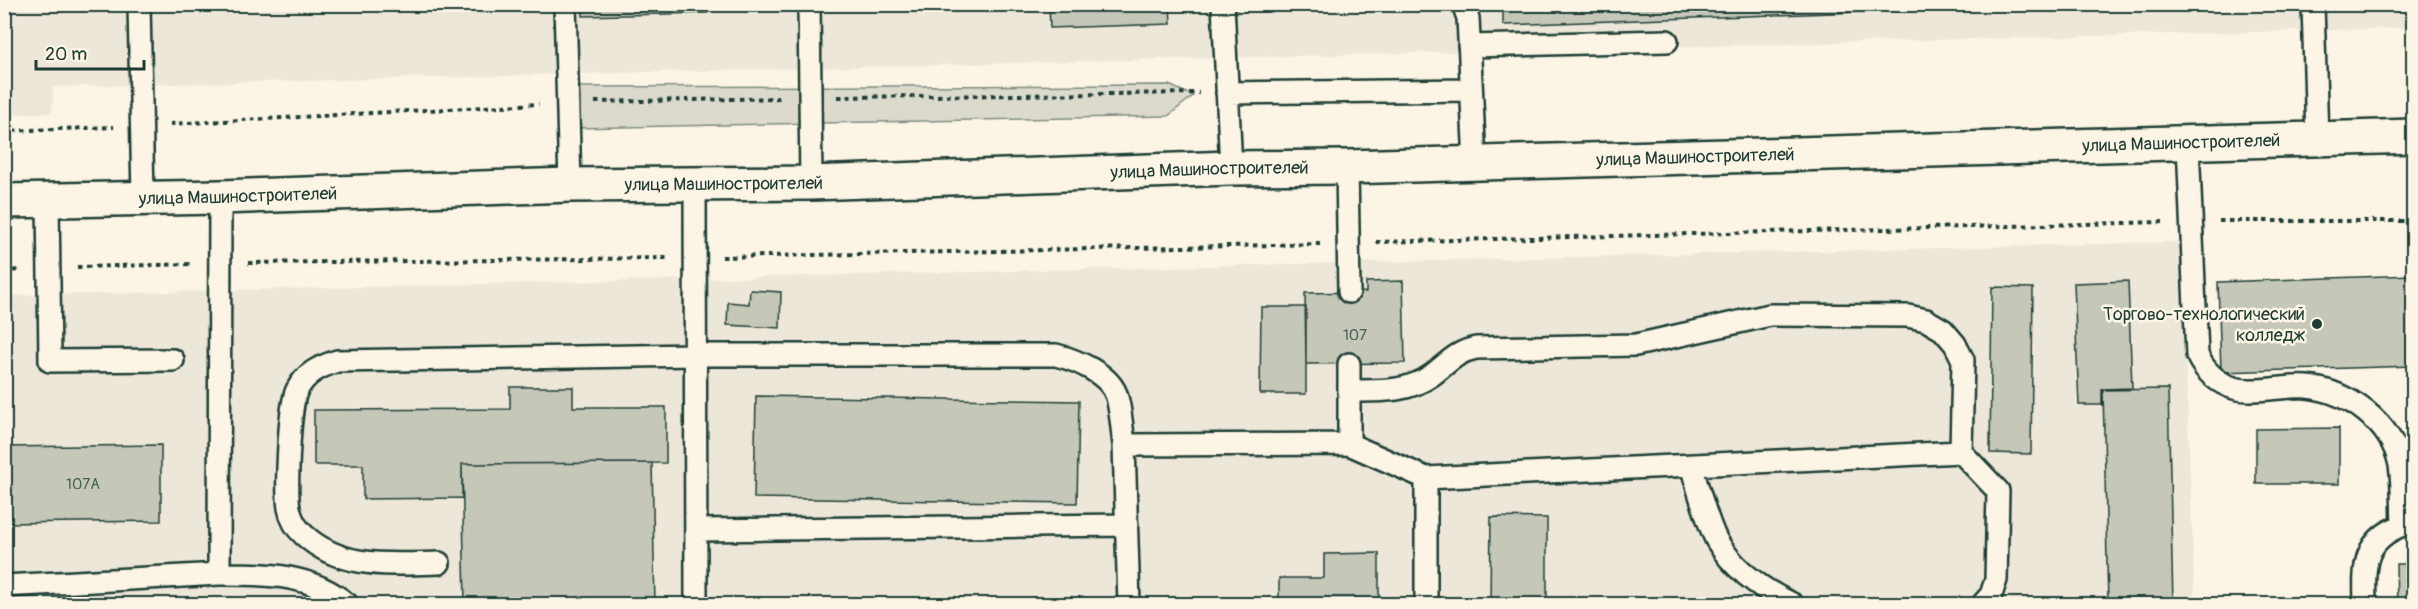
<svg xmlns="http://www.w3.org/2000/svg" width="2418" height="609" viewBox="0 0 2418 609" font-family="Pangolin,sans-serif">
  <rect width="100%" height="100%" fill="#fcf5e5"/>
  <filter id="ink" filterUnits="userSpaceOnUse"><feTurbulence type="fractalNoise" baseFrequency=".0167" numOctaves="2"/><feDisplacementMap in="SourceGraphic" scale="12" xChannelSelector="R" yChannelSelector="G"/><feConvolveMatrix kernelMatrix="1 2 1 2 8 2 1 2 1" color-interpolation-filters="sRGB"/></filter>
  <g filter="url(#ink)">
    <path fill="#ece7d8" d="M2413 4 2414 28 53 87 52 113 5 114 4 5Z
      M2181 242 2195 604H5L4 296Z"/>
    <path fill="#dcdacc" stroke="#7e8c80" stroke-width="1.5" d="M1169 85 1193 96 1168 116 574 128V87Z"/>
    <path fill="#c5c7b9" stroke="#1f3d34" stroke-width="1.5" d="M583 4H706L707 13 583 16Z
      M1049 4H1170L1171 24 1050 28Z
      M1503 4H2073L1503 25Z
      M2414 275V366L2221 372 2218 282Z
      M1403 281 1405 363 1306 364 1305 293 1366 292V282Z
      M2128 281 2132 388 2102 389V405H2079L2074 283Z
      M1992 287 2033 288 2031 454 1990 453Z
      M750 290 781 292 780 328 727 325 728 302 749 304Z
      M1261 307H1306V394H1260Z
      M510 387H573V407H666V463L462 464V498L363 499V465H314V410L510 409Z
      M2168 389 2173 604H2108L2103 390Z
      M756 396 1079 401 1077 503 754 498Z
      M2339 428V484H2256V429Z
      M161 445V521L4 523V447Z
      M652 463 655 604H465L462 464Z
      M1491 517 1547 518V604H1490Z
      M1379 553V604H1279V578H1324V554Z
      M2396 564H2414V604H2397Z"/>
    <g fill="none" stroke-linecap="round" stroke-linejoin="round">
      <g stroke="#1f3d34" stroke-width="26">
        <path id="service" d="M139 4 143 198
          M565 4 570 185
          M809 4 811 183
          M1223 4 1231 168
          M1463 4 1468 18 1475 163
          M2313 4 2317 139
          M1469 46 1667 41
          M1227 93 1471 90
          M2188 143 2197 355C2204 370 2217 383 2234 388 2252 394 2287 385 2307 387 2348 391 2392 423 2400 465 2403 485 2402 506 2403 525H2414
          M1347 167 1349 292
          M695 182 696 604
          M48 200 50 361 173 360
          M1349 391C1378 391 1407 393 1432 375 1448 363 1456 352 1476 348L1636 345 1770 315 1908 316 1926 320 1943 330 1955 344 1963 360 1961 452 1998 491 1996 580 1991 595 1983 604
          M1349 444 1426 478V604
          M1691 466C1698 487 1707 523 1717 541 1734 570 1763 590 1792 604
          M1426 478 1961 452
          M696 530 1127 525
          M439 563C392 564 342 570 304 535 295 527 291 519 289 508 286 490 289 404 297 390 306 373 319 367 337 361L695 355H1056C1076 360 1111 374 1117 397 1121 412 1122 429 1124 445
          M219 574C265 574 310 573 347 604
          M4 586 219 574 220 197
          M1129 604 1124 445 1349 444V364
          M2365 604C2364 567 2362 540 2403 525"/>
      </g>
      <g stroke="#1f3d34" stroke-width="38">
        <g id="secondary">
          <path id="s1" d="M4 201 220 197 570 185 811 183 1231 168 1347 167 2414 136"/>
        </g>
      </g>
      <path stroke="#1f3d34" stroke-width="4" stroke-dasharray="4.5 4.5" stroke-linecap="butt" d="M838 97 1199 93
        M595 102 782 98
        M170 124 539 104
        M4 131 114 127
        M2219 221H2414
        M1376 242 2163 222
        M722 257 1320 244
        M248 263 667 258
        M77 267 193 264
        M4 271 22 270"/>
      <use href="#service" stroke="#fcf5e5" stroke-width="21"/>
      <use href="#secondary" stroke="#fcf5e5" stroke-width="33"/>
    </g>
  </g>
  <circle fill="#1f3d34" stroke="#fcf5e5" stroke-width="2" cx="2317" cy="324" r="6"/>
  <g text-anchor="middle" stroke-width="5" stroke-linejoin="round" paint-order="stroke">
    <g font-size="15" fill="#486055">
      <text x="1355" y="340">107</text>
      <text x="83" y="489">107А</text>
    </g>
    <g font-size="18" fill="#1f3d34" stroke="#fcf5e5">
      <text dy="6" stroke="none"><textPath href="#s1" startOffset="2178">улица Машиностроителей</textPath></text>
      <text dy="6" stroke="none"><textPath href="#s1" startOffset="1692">улица Машиностроителей</textPath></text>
      <text dy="6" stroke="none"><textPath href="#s1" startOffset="1206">улица Машиностроителей</textPath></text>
      <text dy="6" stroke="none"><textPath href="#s1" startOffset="720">улица Машиностроителей</textPath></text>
      <text dy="6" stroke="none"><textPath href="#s1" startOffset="234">улица Машиностроителей</textPath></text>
    </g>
    <g font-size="18" fill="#1f3d34" stroke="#fcf5e5" text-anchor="end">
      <text x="2305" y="320">Торгово-технологический<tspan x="2305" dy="21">колледж</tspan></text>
    </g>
  </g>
  <rect width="2418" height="609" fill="none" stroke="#fcf5e5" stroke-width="24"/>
  <rect x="12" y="12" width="2394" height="585" fill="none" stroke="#1f3d34" stroke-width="2" filter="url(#ink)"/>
  <path d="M36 60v9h108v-9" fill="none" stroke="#1f3d34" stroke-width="3"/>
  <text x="45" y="60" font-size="18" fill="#1f3d34" stroke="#fcf5e5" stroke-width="4.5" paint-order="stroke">20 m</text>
</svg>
